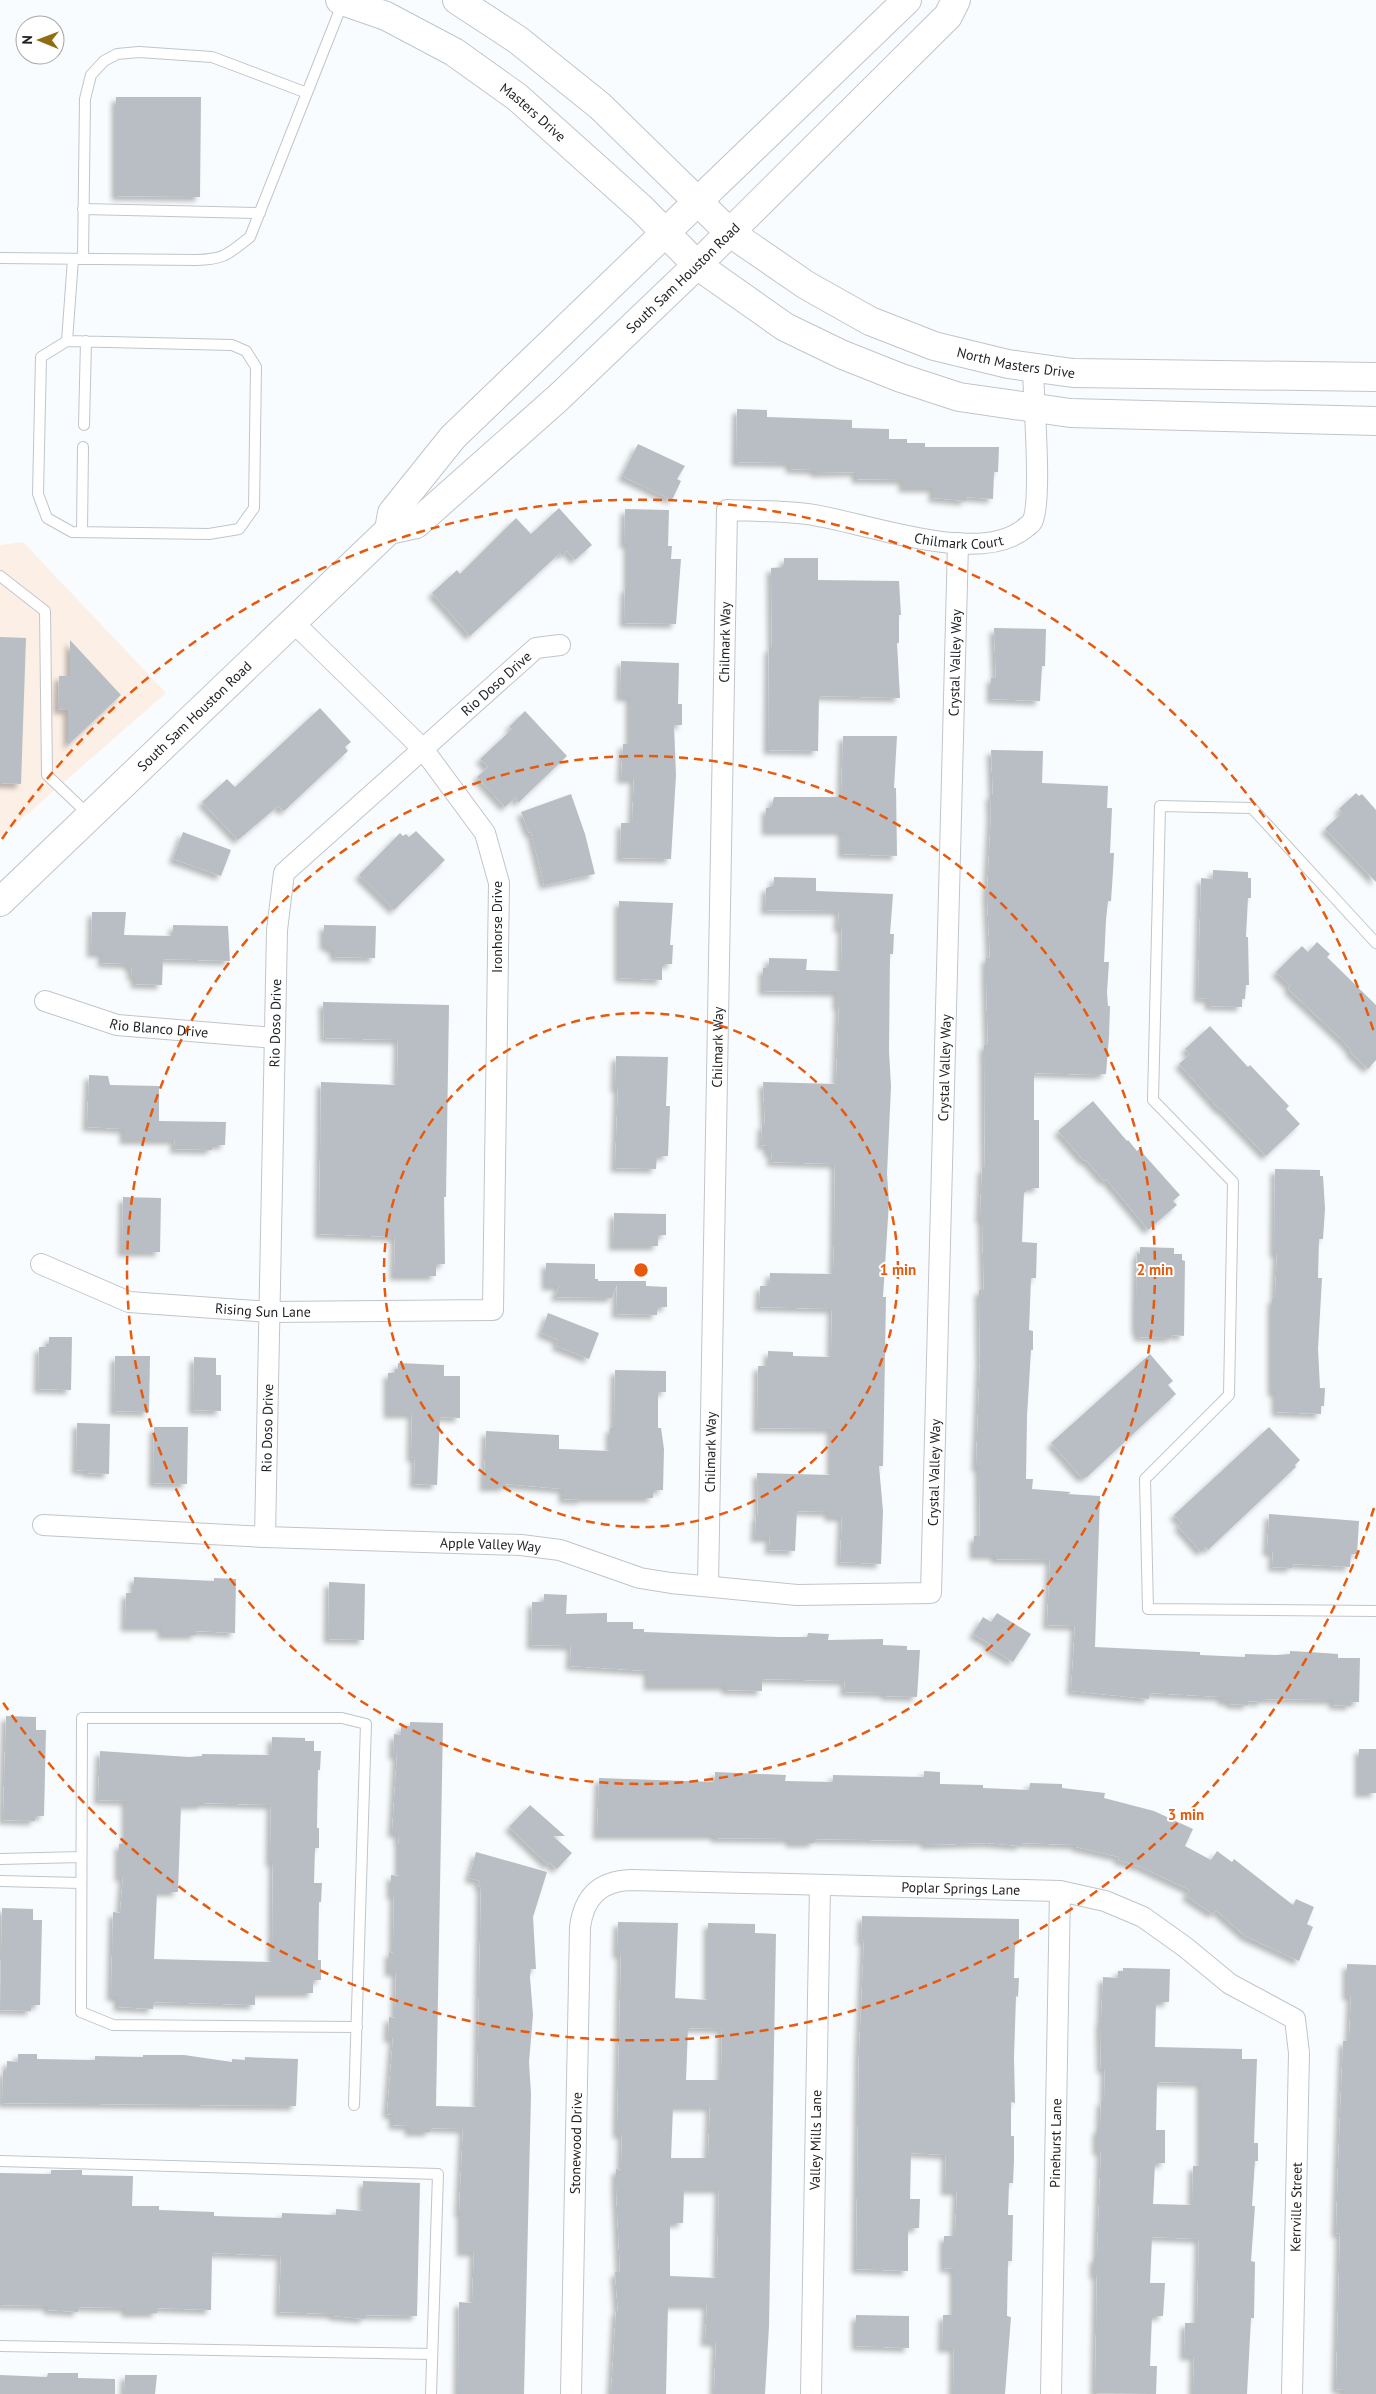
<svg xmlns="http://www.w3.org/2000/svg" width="1376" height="2394" viewBox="0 0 1376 2394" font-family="'PT Sans',sans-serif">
  <defs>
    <filter id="shadow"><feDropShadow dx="-4.5" dy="4.5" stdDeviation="2.5" flood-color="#0004"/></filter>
  </defs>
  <rect width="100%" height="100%" fill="#f9fcfe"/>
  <path fill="#fcefe6" d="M23 542 166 693 0 838V545Z"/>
  <path fill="#b9bec5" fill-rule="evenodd" filter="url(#shadow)" d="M116 97H201L200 197 116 196Z
    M737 409 767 410V417L852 420V428L889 429V439H907V443H925V447H999L998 472H994L993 499 966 497V501L933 498V488H903V480L856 479V472L815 473V470L790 469V463L736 462Z
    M638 444 685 466 677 479 681 481 672 500 622 476Z
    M559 508 592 545 575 560 567 551 562 556 560 553 470 636 432 593 457 570 460 574 516 518 531 534Z
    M625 509 669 510 668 546H672L671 559H681L676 624 624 623 625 588H628V544H624Z
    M784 558H818V580L899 581 901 615H899V643H897L900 698 819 696 818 751 768 750 769 648H772L771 568 784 567Z
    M994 628 1046 629 1045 666H1042L1040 701 991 699V678H996Z
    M0 637 26 638 21 784 0 783Z
    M70 640 121 695 68 745V710L58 709 59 676H70Z
    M621 661 679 663 678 704H682V725H674L676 775 671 859 620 858 621 823H632L634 779H621L623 744H630V697H620Z
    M320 708 351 742 345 747 348 751 284 811 278 806 238 840 202 802 227 779 235 787Z
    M525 711 567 756 518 803 516 797 505 807 477 777 488 767 480 759 512 729 509 727Z
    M843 736H897L894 788H896L897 856 842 854V831H766V808H771L774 797H841Z
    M991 750 1043 751 1042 783 1108 786 1107 808H1112L1110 853H1114L1113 871 1111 901H1108L1106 920 1104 962H1109L1107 992 1108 1006H1110L1109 1036 1106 1074H1100V1075L1034 1073V1120H1039V1188H1026V1192H1024L1022 1242 1037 1243 1036 1278H1031L1029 1330 1033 1331V1350H1031L1027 1416 1026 1479H1033L1032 1489 1071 1492 1068 1494 1100 1496 1095 1647 1200 1652V1655L1245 1657V1654L1276 1655 1290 1654V1651L1309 1652 1338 1654V1658H1360L1359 1702H1351V1706L1333 1705V1700L1262 1699V1702L1248 1701V1705L1230 1704V1701H1222V1697L1150 1693 1149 1699 1071 1691 1075 1626 1047 1625 1050 1560 995 1559V1555H974V1536H980L979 1467H976L980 1361 979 1290H984L982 1219H980L982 1168H985L984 1045H988L986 978V957L990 958 987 895 991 815 990 795H993Z
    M1356 793 1359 796 1362 794 1376 810V882L1325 829 1342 813 1339 809Z
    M571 794 585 834 595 874 544 885 531 832 529 833 521 812Z
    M416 831 445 860 394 910 359 875 400 833 403 836 406 834 409 837Z
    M183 832 231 850 221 876 173 859Z
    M1213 870 1248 872V878H1251V898H1248L1246 937H1248L1249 985H1246L1245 999H1242V1007L1209 1006V999L1198 998 1201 878 1213 879Z
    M774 877 816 878V891L893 894 890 934H894L893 954H890L889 1051 891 1086 887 1174 889 1202 883 1297H886L884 1412 883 1466H879L883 1511 881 1564 840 1562 842 1517H829V1512L797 1511 795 1551 769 1550 770 1538H755L756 1516H758L757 1473 831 1475V1429L757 1428 758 1366H768V1351L793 1352V1356L831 1357 832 1309 759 1307 760 1286H769L770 1273 833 1274 834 1246 835 1164 771 1162 772 1153H768V1146L761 1145 762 1125H765L763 1082 836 1084 839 1006H837V992L763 991V968H769V958L807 959 806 970 841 971 842 928H838L839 911 765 910 766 888 774 885Z
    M619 901 673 903 670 945H673L672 964H662V980L619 978Z
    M92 912H126L124 935 173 936V925L228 926 230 961 163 959 162 985 135 984V976H131L132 968H129V964L102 963V953H91Z
    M324 925 376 926 375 958 334 957V949H329V946H324Z
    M1317 942 1330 954 1327 957 1376 1005V1060L1368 1069 1350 1052 1351 1050 1342 1040 1288 989 1290 986 1276 972 1302 946 1308 952Z
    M323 1002 449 1005 446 1197H444L445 1264H436V1276H394L395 1237 319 1234 321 1082 397 1085 398 1040 324 1038Z
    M1210 1026 1248 1067 1250 1065 1289 1106 1286 1109 1300 1124 1266 1156 1221 1109 1220 1110 1179 1064 1190 1054 1185 1049Z
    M616 1056 668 1057 666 1106H670L668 1156H657L656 1169 615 1168 618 1088H615Z
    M89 1075 108 1076 110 1085 159 1086V1121L226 1122 225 1145H212V1150L174 1149 175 1140H124V1129L87 1127Z
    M1093 1101 1127 1141 1128 1140 1137 1151 1139 1149 1180 1195 1173 1201 1177 1205 1148 1230 1106 1179 1104 1181 1086 1160 1084 1161 1058 1131Z
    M1275 1169 1320 1170V1176H1323L1325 1209 1323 1239H1319L1318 1278H1322L1318 1349 1320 1388H1325L1324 1406H1321V1414L1276 1412V1392H1272V1299H1275L1277 1253H1274Z
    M123 1197 161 1198 160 1252H122Z
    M614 1213 666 1214V1235H658V1246H613Z
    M1140 1247 1174 1248V1254H1182V1260L1185 1261 1184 1336 1172 1335 1171 1338 1138 1337V1331H1136V1303L1137 1253 1140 1254Z
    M546 1263 595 1264V1279H598V1281H646V1286L667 1287V1307H657V1315L616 1314 617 1285 612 1298 555 1297 559 1286H546Z
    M548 1313 599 1333 589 1359 556 1346 558 1340 541 1333Z
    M49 1337H72L71 1390 38 1389 39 1347H46V1344H49Z
    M1150 1354 1173 1381 1168 1385 1176 1394 1087 1477H1081L1051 1443Z
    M115 1356H150L149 1412 114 1411Z
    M194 1357 216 1358V1375H221V1411L193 1410Z
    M398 1363 444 1365V1376H460V1418L440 1417 437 1485 414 1484 415 1458 411 1457 412 1414H388V1373H395V1369H398Z
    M615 1370 666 1371V1392H658V1428H661L664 1449 663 1490H653V1498H582V1500L563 1499V1489L505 1484V1487H484L486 1431 559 1435V1449L610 1451V1428H614Z
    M77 1423 110 1424 109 1474 87 1473V1471L76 1470Z
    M154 1427H188L187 1484 153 1483Z
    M1269 1427 1300 1460 1295 1465 1296 1467 1208 1550 1206 1547 1201 1552 1178 1526 1182 1523 1174 1515Z
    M1269 1514 1359 1521 1357 1554H1351L1350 1567 1292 1564V1568L1272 1567 1273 1552H1267Z
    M134 1577 214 1581V1578L236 1579 235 1633 196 1631V1635H162V1627H125L126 1593H134Z
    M329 1582 365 1584 364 1640 328 1639Z
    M544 1594 567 1595 566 1614 607 1613V1622H633V1629H644V1632L779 1637H807L808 1633 829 1634 828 1640 883 1639V1645L907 1646V1650H920L917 1697 885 1696V1693L844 1692 845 1681 762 1679V1691L726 1690V1686H648V1671L570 1666 571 1646 531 1645 532 1602H544Z
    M997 1613 1031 1634 1013 1662 988 1647 990 1644 973 1634 983 1617 991 1622Z
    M6 1716 36 1717V1730H46L44 1816H35V1821L3 1820Z
    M410 1722 443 1723 436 2106 477 2107 481 1887 478 1886 480 1881 469 1878 476 1852 547 1872 533 1917 536 1969H531L530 1977 533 2015 529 2062 531 2094 524 2394H458L459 2302 472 2303 474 2252H461V2213H459L463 2129 430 2128V2132H409V2126L393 2125V2115L387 2114 393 2038H388L389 2017 395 2018 396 1972H389V1952L393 1953 394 1895H391V1875L399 1876V1844L398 1833H392L397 1755H393L394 1734 401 1735V1726H410Z
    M272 1737 305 1738V1741H314V1751H321L320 1770H318L317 1828H319V1848H315L314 1883H322L321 1902H319L318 1960H321V1980H313V1993H255V2005L153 2002V2009L118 2007V1997H111L113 1912 120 1913 123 1877H119V1844H126V1801L98 1800 100 1751 189 1757 202 1756V1754L271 1755ZM203 1803 271 1805 270 1862H273L272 1962 154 1959 157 1892H178L181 1805H203Z
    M1359 1749H1376V1793H1359Z
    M924 1771 940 1772V1784L983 1785V1788L1029 1790 1030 1783 1062 1784V1788L1105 1793 1104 1798 1154 1811 1193 1829 1185 1846 1211 1860 1217 1851 1232 1862 1234 1859 1293 1905 1296 1899 1314 1907 1307 1924 1313 1927 1299 1961 1245 1936 1216 1910 1213 1914 1186 1896 1190 1890 1141 1867 1118 1860 1119 1857 1076 1847V1845L1021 1843V1846L987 1843 925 1845V1841L814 1839V1843H790V1839L715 1838V1835H597L599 1778 715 1782V1772L786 1775 785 1781 833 1782V1775L924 1777Z
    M530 1805 565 1836H553L572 1853 557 1869 549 1862 548 1865 509 1827Z
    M2 1908 33 1909V1920H42L40 2005H32L31 2011 0 2010Z
    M862 1916 1019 1919V1943H1015L1014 1978H1019L1018 1997 1016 1996 1014 2057 1015 2103 1011 2102V2136H1014V2161L1013 2183H1009L1008 2215H1013L1012 2261H1008L1007 2316 1011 2317 1005 2394H953L954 2348H942L943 2315H954V2269L944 2268V2236H955L957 2191H945L946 2155 911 2153 910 2199H920L919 2228H908V2271L856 2269 859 2054 864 1941 861 1940Z
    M618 1922 678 1923 675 1998 708 2000V1923L755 1924V1933L776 1934 769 2326 765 2394H714L716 2342H705L707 2305H668L666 2394H611L616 2311H618L615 2272H620L616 2186V2169L621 2170 622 2134H617L621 1954H617ZM688 2028 722 2029 721 2080H686ZM673 2107H710L708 2158H671ZM684 2189H719L717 2278 670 2276V2223H683Z
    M1347 1964 1376 1965V2394H1344V2390L1336 2389 1340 2234 1336 2233 1338 2168 1343 2041H1349L1351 1996H1347Z
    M1123 1968 1170 1969 1169 2002H1156L1155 2047 1242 2049V2059H1257L1254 2143H1258V2161H1255L1252 2206H1255L1251 2261 1255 2262 1254 2318H1251L1247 2394H1193L1194 2356H1184L1185 2323H1197L1199 2239 1152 2237 1150 2283H1165L1163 2316H1152L1150 2366H1157L1156 2394 1095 2393 1097 2275H1094V2258H1097L1101 2151H1097V2129H1100L1101 2101H1104L1105 2069H1101L1100 2021 1101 2022 1103 1977 1118 1978V1971H1123ZM1157 2082 1201 2083V2166H1193L1192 2205 1153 2204 1155 2163H1165V2130H1156Z
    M18 2054H37V2059L95 2060V2056L143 2057V2055H184L232 2062V2059L245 2060V2057L298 2059 296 2106 2 2103 3 2071H7V2061L18 2062Z
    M51 2170H82V2175L133 2176 132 2206H159V2210L214 2212V2216L282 2218V2213L336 2215V2209L363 2211V2181L420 2183 417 2316 365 2315V2319L333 2316V2314L279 2312 281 2256 212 2253 211 2310 157 2308V2313H126V2308L78 2307V2312L48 2310V2306L0 2305V2173L51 2174Z
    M856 2315 909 2316V2348L856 2346Z
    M48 2373H78V2378L115 2379V2394H0V2375L47 2377Z
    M125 2375H157L155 2394H124Z"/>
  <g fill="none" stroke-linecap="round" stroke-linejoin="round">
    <g stroke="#c0c5cc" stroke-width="12">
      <path id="lane" d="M83 209 260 213
        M0 258 196 260C226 259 228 254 250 237L343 2
        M83 259 85 99 91 75 104 61 117 54 139 52 212 57 307 93
        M67 341 232 345 246 351 256 367 254 508 239 529 209 534 72 532 47 518 38 494 41 357 67 341 73 259
        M84 425 86 341
        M82 532 83 447
        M0 576 45 611 47 775 89 815
        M1376 943 1252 808 1160 806 1153 1100 1233 1182 1229 1395 1145 1479 1148 1609 1376 1611
        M0 1859 81 1857
        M0 1881 81 1883
        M354 2105 366 1724 342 1718H82L81 2012 113 2025 357 2027
        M0 2161 438 2174 431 2394
        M0 2346 432 2354"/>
    </g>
    <g stroke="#c0c5cc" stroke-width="22">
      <g id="street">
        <path id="s1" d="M45 1001 117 1025 275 1038"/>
        <path id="s2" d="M41 1264 129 1302 270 1312 493 1310 499 883 485 833 423 749 293 622"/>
        <path id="s3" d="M43 1525 265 1537 521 1545 560 1550 640 1578 671 1583 797 1595 931 1593 958 543"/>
        <path id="s4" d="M265 1537 277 930 284 873 536 648 560 645"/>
        <path id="s5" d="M708 1586 727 510C754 511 781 511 807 514 863 521 976 567 1024 529 1026 527 1031 524 1032 522 1043 503 1033 395 1033 367"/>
        <path id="s6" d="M571 2394 580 1927C584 1897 600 1881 631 1880L1060 1891 1105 1901 1143 1917 1185 1947 1230 1984 1295 2019 1299 2053 1292 2394"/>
        <path id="s7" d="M811 2394 820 1886"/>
        <path id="s8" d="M1051 2394 1060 1891"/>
      </g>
    </g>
    <g stroke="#c0c5cc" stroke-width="30">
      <g id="secondary">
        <path id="s9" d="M340 0 386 16 454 52 517 97 642 209 697 265 785 327 843 355 901 378 959 397 1070 413 1376 421"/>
        <path id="s10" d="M457 0 518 40 600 106 729 232 806 285 870 321 934 346 1008 364 1073 373 1376 377"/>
        <path d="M389 530 392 513 453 437 907 0"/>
        <path id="s11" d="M0 902 389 530 416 524 558 398 697 265 948 16 956 0"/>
      </g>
    </g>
    <use href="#lane" stroke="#fff" stroke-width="10"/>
    <use href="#street" stroke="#fff" stroke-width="20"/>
    <use href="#secondary" stroke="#fff" stroke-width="28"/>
  </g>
  <g fill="none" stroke="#e8590c" stroke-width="2.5" stroke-dasharray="9 6">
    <circle cx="641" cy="1270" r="257"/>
    <circle cx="641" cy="1270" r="514"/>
    <path d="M1374 1508A771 771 0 0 1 2 1701M2 839A771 771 0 0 1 1374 1032"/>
  </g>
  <g text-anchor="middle" stroke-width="4" stroke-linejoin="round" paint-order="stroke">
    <g font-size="14" fill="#1e2022" stroke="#fff">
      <text dy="5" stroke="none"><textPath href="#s9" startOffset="225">Masters Drive</textPath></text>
      <text dy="5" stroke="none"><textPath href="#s11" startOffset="929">South Sam Houston Road</textPath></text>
      <text dy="5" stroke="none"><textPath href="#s10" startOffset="678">North Masters Drive</textPath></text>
      <text dy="5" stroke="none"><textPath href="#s5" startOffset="1311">Chilmark Court</textPath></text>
      <text dy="5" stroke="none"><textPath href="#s5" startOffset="944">Chilmark Way</textPath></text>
      <text dy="5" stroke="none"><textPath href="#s3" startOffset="1825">Crystal Valley Way</textPath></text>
      <text dy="5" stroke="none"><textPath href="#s4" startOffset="949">Rio Doso Drive</textPath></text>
      <text dy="5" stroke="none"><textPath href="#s11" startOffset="269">South Sam Houston Road</textPath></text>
      <text transform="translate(497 927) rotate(-90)" y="5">Ironhorse Drive</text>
      <text dy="5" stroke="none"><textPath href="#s4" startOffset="514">Rio Doso Drive</textPath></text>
      <text dy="5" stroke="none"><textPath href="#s1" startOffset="118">Rio Blanco Drive</textPath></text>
      <text dy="5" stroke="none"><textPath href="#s5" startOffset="539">Chilmark Way</textPath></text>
      <text dy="5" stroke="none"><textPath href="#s3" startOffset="1420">Crystal Valley Way</textPath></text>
      <text dy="5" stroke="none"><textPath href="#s2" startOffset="230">Rising Sun Lane</textPath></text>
      <text dy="5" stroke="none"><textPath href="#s4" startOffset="109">Rio Doso Drive</textPath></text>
      <text dy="5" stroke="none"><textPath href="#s5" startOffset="134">Chilmark Way</textPath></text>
      <text dy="5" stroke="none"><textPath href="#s3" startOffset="1015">Crystal Valley Way</textPath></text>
      <text dy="5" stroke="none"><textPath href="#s3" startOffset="448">Apple Valley Way</textPath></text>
      <text dy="5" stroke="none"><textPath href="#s6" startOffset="874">Poplar Springs Lane</textPath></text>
      <text dy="5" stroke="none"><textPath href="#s7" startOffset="254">Valley Mills Lane</textPath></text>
      <text dy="5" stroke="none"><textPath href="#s6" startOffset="251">Stonewood Drive</textPath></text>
      <text dy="5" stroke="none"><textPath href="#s8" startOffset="251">Pinehurst Lane</textPath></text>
      <text transform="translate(1296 2207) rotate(-89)" y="5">Kerrville Street</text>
    </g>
  </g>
  <circle cx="641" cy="1270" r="8" fill="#e8590c" stroke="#fff" stroke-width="2.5"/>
  <g font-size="15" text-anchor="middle" font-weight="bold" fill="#e8590c" stroke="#fff" stroke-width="4" stroke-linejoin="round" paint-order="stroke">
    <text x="898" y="1275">1 min</text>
    <text x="1155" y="1275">2 min</text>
    <text x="1186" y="1820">3 min</text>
  </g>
  <g transform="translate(40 40) rotate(271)"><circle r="24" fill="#ffffff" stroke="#a5a6a7"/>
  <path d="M0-4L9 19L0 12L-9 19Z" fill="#8f6e13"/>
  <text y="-8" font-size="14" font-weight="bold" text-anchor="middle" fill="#1e2022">N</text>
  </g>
</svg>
